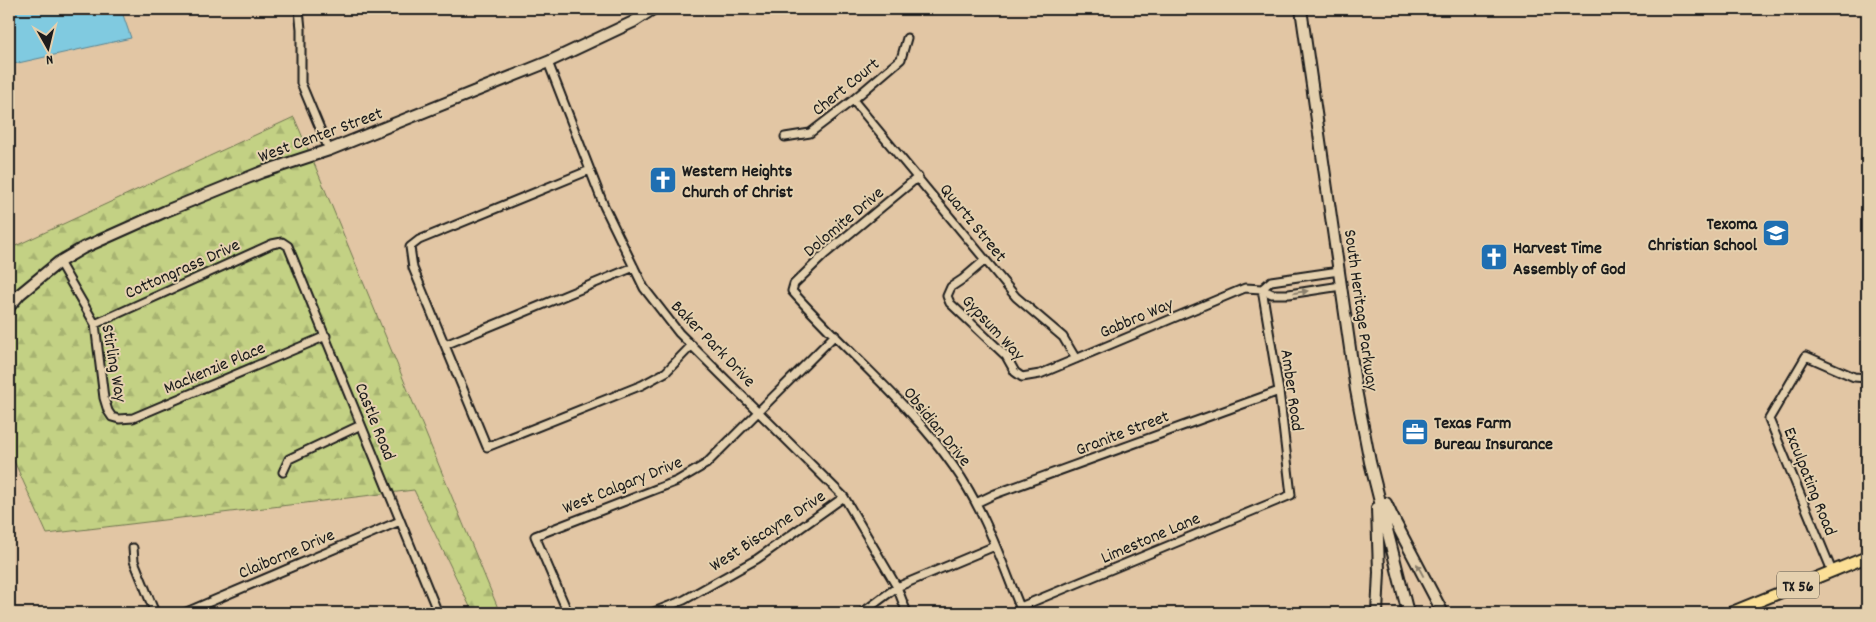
<svg xmlns="http://www.w3.org/2000/svg" width="1876" height="622" viewBox="0 0 1876 622" font-family="Dekko,sans-serif">
  <defs>
    <pattern id="forest-firs" width="22" height="20" patternUnits="userSpaceOnUse" patternTransform="scale(1.25)"><rect width="22" height="20" fill="#c3d184"/><path d="M5 1l3.5 6h-7zM16 11l3.5 6h-7z" fill="#a7b371"/></pattern>
  </defs>
  <rect width="100%" height="100%" fill="#e2c6a4"/>
  <filter id="ink" filterUnits="userSpaceOnUse"><feTurbulence type="fractalNoise" baseFrequency=".02" numOctaves="2"/><feDisplacementMap in="SourceGraphic" scale="10" xChannelSelector="R" yChannelSelector="G"/><feConvolveMatrix kernelMatrix="1 2 1 2 8 2 1 2 1" color-interpolation-filters="sRGB"/></filter>
  <g filter="url(#ink)">
    <path fill="url(#forest-firs)" stroke="#707650" d="M294 117 316 168 500 613H473L414 490 47 534 9 450V249Z"/>
    <path fill="#80cae0" stroke="#588492" d="M9 9H121L131 38 9 65Z"/>
    <g fill="none" stroke-linecap="round" stroke-linejoin="round">
      <g stroke="#1c1c1c" stroke-width="11">
        <path id="street" d="M299 9 301 29V83L329 150
          M548 62 604 206 644 288 679 333 844 497 897 587 907 613
          M853 100 1016 297 1063 337 1076 359
          M785 137 810 133 853 100 901 59 907 38
          M590 170 419 240 410 247 413 268 487 447 642 385 666 372 692 345
          M918 177 825 254 794 284 792 291C845 351 908 401 954 467 984 509 1001 560 1020 607L1291 495 1279 391 1262 289
          M985 260 963 279 951 287 947 296 950 303 1006 356 1015 372 1022 377 1040 374 1245 288 1262 289 1272 294H1289L1341 286
          M59 262 95 324 104 398 108 411 112 417 119 419 133 418 326 336
          M1262 289 1271 281 1339 271
          M95 324 272 244 282 242 288 246 438 613
          M445 345 634 267
          M283 472 289 459 361 425
          M976 503 995 494 1279 391
          M133 548 134 561 155 613
          M1832 571 1769 419 1806 356 1854 377 1867 378
          M184 613 400 521
          M568 613 535 536 677 481 706 464 835 335
          M651 613 684 600 757 559 844 497
          M862 613 897 587 995 546"/>
      </g>
      <g stroke="#1c1c1c" stroke-width="14">
        <path id="secondary" d="M1301 9 1356 390 1370 462 1408 613
          M9 307 20 294 59 262 83 248 166 211 262 172 329 150 548 62 633 22 653 9
          M1386 503 1392 516 1443 613
          M1377 508 1379 572 1377 613"/>
      </g>
      <g stroke="#1c1c1c" stroke-width="14">
        <path id="primary" d="M1730 613 1867 557"/>
      </g>
      <use href="#street" stroke="#e4d0ae" stroke-width="7"/>
      <use href="#secondary" stroke="#e4d0ae" stroke-width="10"/>
      <use href="#primary" stroke="#fbdf96" stroke-width="10"/>
    </g>
    <defs><path id="oneway-solid" d="M-6-.8H1V-3.2L6.5 0L1 3.2V.8H-6Z" transform="scale(1.25)"/></defs>
    <g fill="#8a7f6c">
      <use href="#oneway-solid" transform="translate(1301 292) rotate(-8)"/>
      <use href="#oneway-solid" transform="translate(1420 570) rotate(-118)"/>
    </g>
  </g>
  <defs>
    <g id="church-square" transform="scale(1.4375)"><rect x="-9" y="-9" width="18" height="18" rx="4" fill="#1f6fb2" stroke="#e4d0ae"/><path d="M-1.2-6h2.4v3.5h3.3v2.4h-3.3V6h-2.4V-.1h-3.3v-2.4h3.3Z" fill="#fff"/></g>
    <g id="school-square" transform="scale(1.4375)"><rect x="-9" y="-9" width="18" height="18" rx="4" fill="#1f6fb2" stroke="#e4d0ae"/><path d="M0-5L7-2L0 1L-7-2ZM-4 1L0 2.5L4 1V4Q0 6-4 4Z" fill="#fff"/></g>
    <g id="office-square" transform="scale(1.4375)"><rect x="-9" y="-9" width="18" height="18" rx="4" fill="#1f6fb2" stroke="#e4d0ae"/><path d="M-6-3h4V-5.5h4V-3h4V5H-6ZM-1-4.5V-3h2v-1.5ZM-6 0V1H6V0Z" fill="#fff"/></g>
  </defs>
  <g fill-rule="evenodd">
    <use href="#church-square" x="663" y="180"/>
    <use href="#school-square" x="1776" y="233"/>
    <use href="#church-square" x="1494" y="257"/>
    <use href="#office-square" x="1415" y="432"/>
  </g>
  <g text-anchor="middle" stroke-width="4" stroke-linejoin="round" paint-order="stroke">
    <rect fill="#e4d0ae" stroke="#585248" stroke-width="1" x="1777" y="571.5" width="42" height="27" rx="4"/>
    <g font-size="16" font-weight="bold" fill="#1c1c1c">
      <text x="1798" y="591">TX 56</text>
    </g>
    <g font-size="18" fill="#1c1c1c" stroke="#e4d0ae">
      <text transform="translate(845 86) rotate(-39)" y="6">Chert Court</text>
      <text transform="translate(320 134) rotate(-20)" y="6">West Center Street</text>
      <text transform="translate(843 221) rotate(-40)" y="6">Dolomite Drive</text>
      <text transform="translate(974 222) rotate(51)" y="6">Quartz Street</text>
      <text transform="translate(182 268) rotate(-24)" y="6">Cottongrass Drive</text>
      <text transform="translate(1362 310) rotate(82)" y="6">South Heritage Parkway</text>
      <text transform="translate(1136 317) rotate(-23)" y="6">Gabbro Way</text>
      <text transform="translate(994 327) rotate(47)" y="6">Gypsum Way</text>
      <text transform="translate(714 343) rotate(46)" y="6">Baker Park Drive</text>
      <text transform="translate(115 363) rotate(80)" y="6">Stirling Way</text>
      <text transform="translate(214 367) rotate(-23)" y="6">Mackenzie Place</text>
      <text transform="translate(1293 390) rotate(82)" y="6">Amber Road</text>
      <text transform="translate(376 421) rotate(68)" y="6">Castle Road</text>
      <text transform="translate(938 426) rotate(51)" y="6">Obsidian Drive</text>
      <text transform="translate(1122 432) rotate(-21)" y="6">Granite Street</text>
      <text transform="translate(1811 481) rotate(68)" y="6">Exculpating Road</text>
      <text transform="translate(622 484) rotate(-22)" y="6">West Calgary Drive</text>
      <text transform="translate(767 530) rotate(-33)" y="6">West Biscayne Drive</text>
      <text transform="translate(1150 537) rotate(-23)" y="6">Limestone Lane</text>
      <text transform="translate(286 553) rotate(-23)" y="6">Claiborne Drive</text>
    </g>
    <g font-size="18" font-weight="bold" fill="#1c1c1c" stroke="#e4d0ae" text-anchor="start">
      <text x="682" y="176">Western Heights<tspan x="682" dy="21">Church of Christ</tspan></text>
      <text x="1757" y="229" text-anchor="end">Texoma<tspan x="1757" dy="21">Christian School</tspan></text>
      <text x="1513" y="253">Harvest Time<tspan x="1513" dy="21">Assembly of God</tspan></text>
      <text x="1434" y="428">Texas Farm<tspan x="1434" dy="21">Bureau Insurance</tspan></text>
    </g>
  </g>
  <rect width="1876" height="622" fill="none" stroke="#e4d0ae" stroke-width="30"/>
  <rect x="15" y="15" width="1846" height="592" fill="none" stroke="#1c1c1c" stroke-width="2" filter="url(#ink)"/>
  <g transform="translate(48 48) rotate(172)" stroke="#e4d0ae" stroke-width="4" paint-order="stroke">
  <path d="M0-4L9 19L0 12L-9 19Z" fill="#1c1c1c"/>
  <text y="-8" font-size="14" font-weight="bold" text-anchor="middle" fill="#1c1c1c">N</text>
  </g>
</svg>
